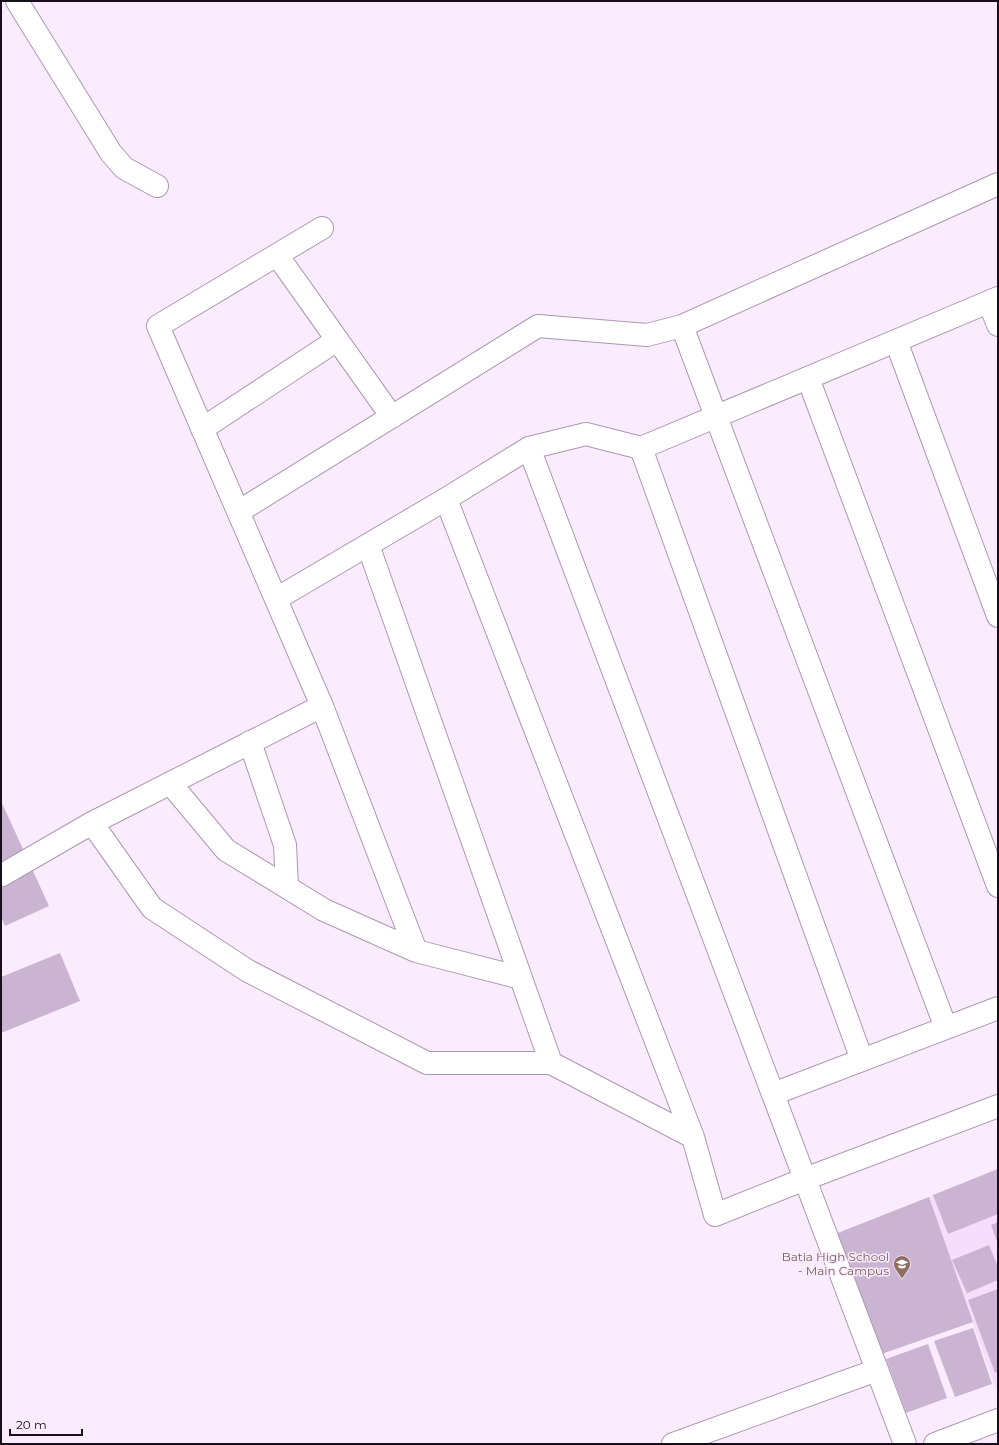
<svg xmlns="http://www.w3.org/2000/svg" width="999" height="1445" viewBox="0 0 999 1445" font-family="Montserrat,sans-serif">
  <rect width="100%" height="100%" fill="#faecfe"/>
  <path fill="#f4defc" d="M998 1168V1395L929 1197Z"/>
  <path fill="#cab4d2" d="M1 801 49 906 5 926 1 917Z
    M60 953 80 1001 1 1033V977Z
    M998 1169V1214L948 1234 933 1195Z
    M929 1197 973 1322 873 1357 830 1236Z
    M998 1222V1244L991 1225Z
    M989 1245 998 1267V1280L967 1293 952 1260Z
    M998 1289V1372L995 1373 968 1300Z
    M973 1328 992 1384 955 1397 934 1341Z
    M928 1344 947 1398 906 1413 886 1359Z"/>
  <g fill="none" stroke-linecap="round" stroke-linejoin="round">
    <g stroke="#ac97b3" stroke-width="24">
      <path id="street" d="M17 1 111 153 124 168 157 186
        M322 228 158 326 322 706 416 951
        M277 255 392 417
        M989 302 998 325
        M682 326 946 1028
        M896 341 998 616
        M808 378 998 886
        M202 429 337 340
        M641 448 862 1060
        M446 499 693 1137
        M238 512 538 326 647 335 682 326 998 184
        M368 545 551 1063
        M276 599 446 499 529 448
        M250 742 285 845 287 887
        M170 783 226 850 324 910 416 951 521 978
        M92 823 152 908 248 971 427 1063H551L693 1137 715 1215 805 1179 998 1106
        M2 875 92 823 322 706
        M773 1094 998 1008
        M673 1444 877 1370"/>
    </g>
    <g stroke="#ac97b3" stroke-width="24">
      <path id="secondary" d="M905 1444 529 448 586 434 641 448 998 298
        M935 1444 998 1420"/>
    </g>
    <use href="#street" stroke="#fff" stroke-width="22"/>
    <use href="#secondary" stroke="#fff" stroke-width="22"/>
  </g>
  <defs>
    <g id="school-pin" transform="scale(0.9)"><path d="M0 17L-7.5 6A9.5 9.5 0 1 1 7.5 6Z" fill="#8d6e63" stroke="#faecfe"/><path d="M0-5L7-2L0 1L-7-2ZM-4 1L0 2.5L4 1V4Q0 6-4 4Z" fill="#fff"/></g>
  </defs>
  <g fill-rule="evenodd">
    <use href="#school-pin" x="902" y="1264"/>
  </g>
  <g text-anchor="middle" stroke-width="3" stroke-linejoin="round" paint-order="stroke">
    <g font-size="12" fill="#785e54" stroke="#faecfe" text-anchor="end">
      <text x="889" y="1261">Batia High School<tspan x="889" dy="14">- Main Campus</tspan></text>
    </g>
  </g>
  <rect width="999" height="1445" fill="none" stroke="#170f1a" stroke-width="4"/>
  <path d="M10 1429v6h72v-6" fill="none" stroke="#170f1a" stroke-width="2"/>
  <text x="16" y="1429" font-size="12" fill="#170f1a" stroke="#faecfe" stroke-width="3" paint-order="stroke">20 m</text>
</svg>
